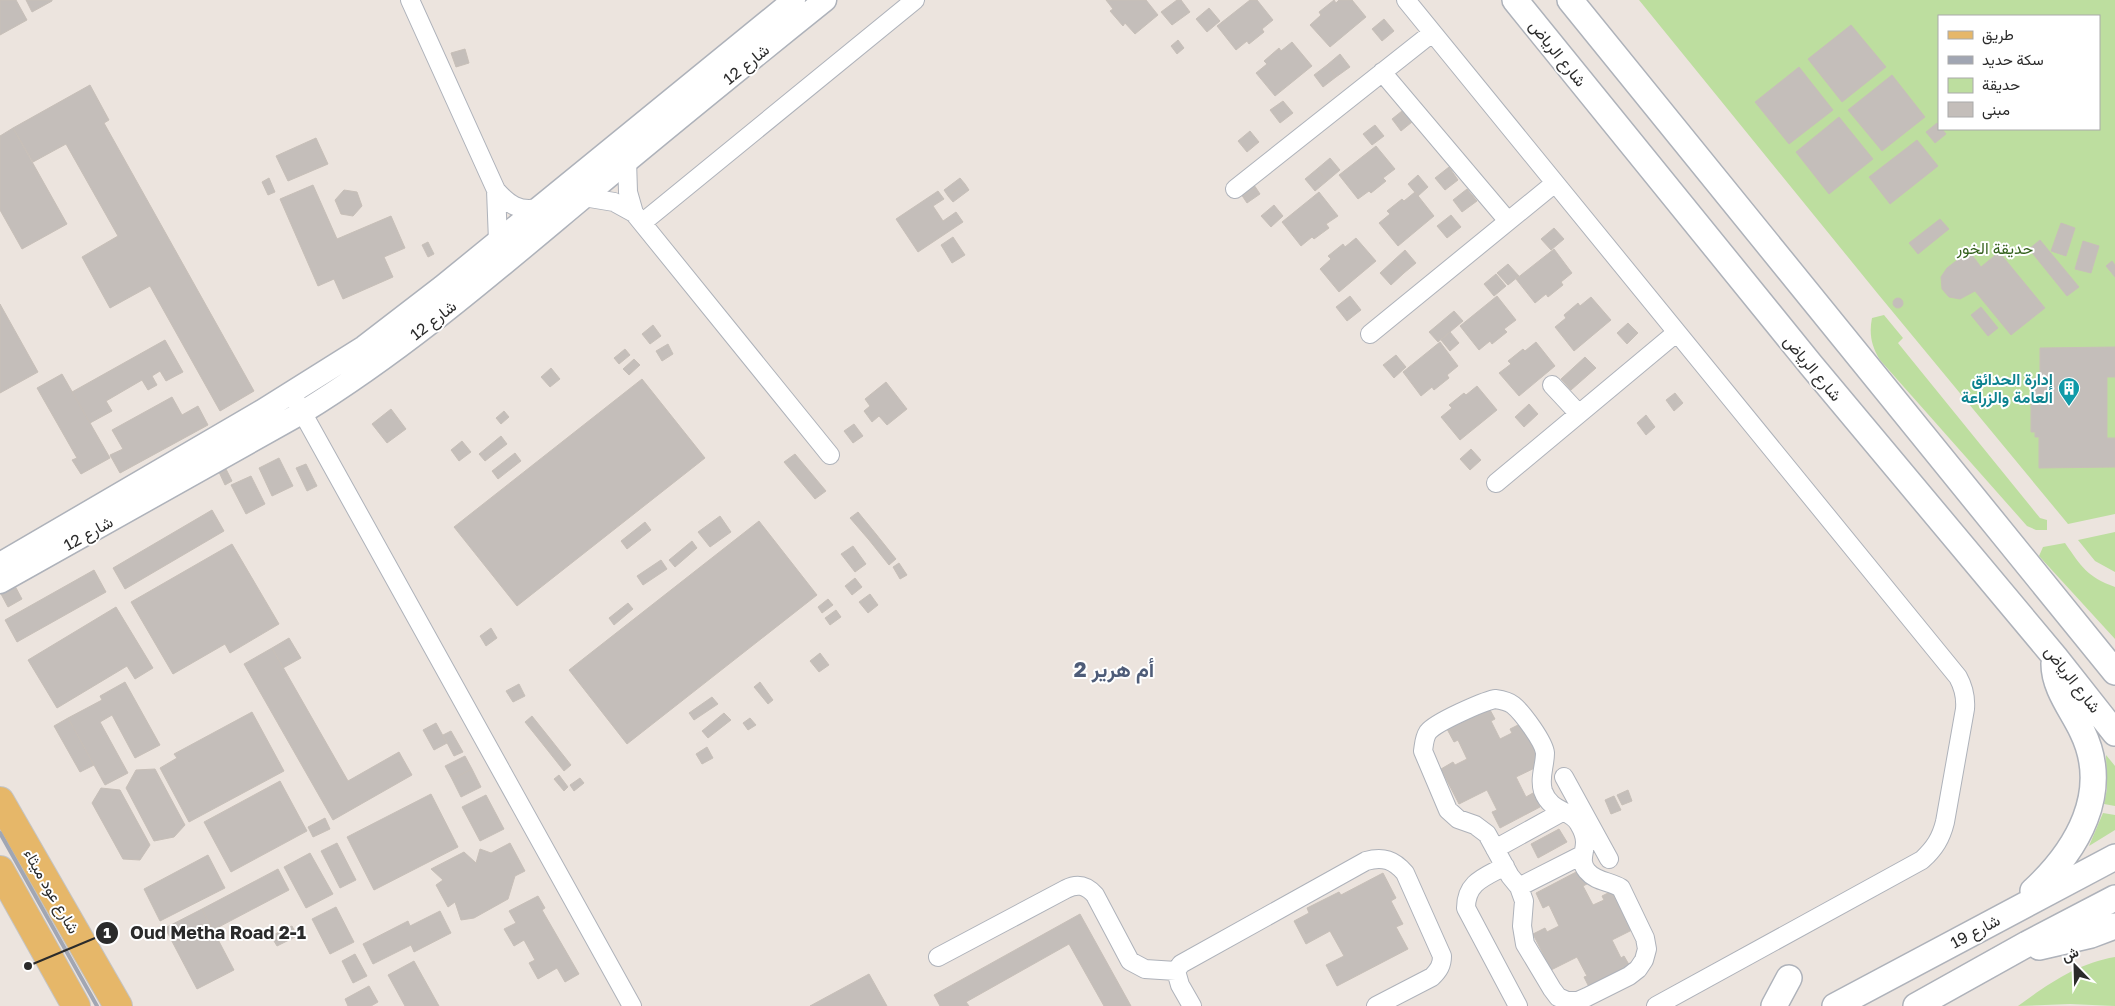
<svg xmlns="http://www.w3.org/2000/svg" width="2115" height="1006" viewBox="0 0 2115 1006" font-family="'Golos Text',Vazirmatn,sans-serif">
  <rect width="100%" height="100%" fill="#ece4de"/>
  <path fill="#bdde9f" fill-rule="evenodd" d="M1639 0H2115V514L2068 524 1878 294ZM1939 16H2099V129H1939Z
    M1884 315 1903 338 1898 343 2040 518 2047 520V530H2036L2027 526 1880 360C1871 346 1869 333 1872 318Z
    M2115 532V572L2095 561 2078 540Z
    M2065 543C2081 566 2087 577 2115 587V639L2039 556 2043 547Z
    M2106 755 2115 766V806L2104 804 2107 789Z
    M2103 813 2115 815V830L2089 846Z
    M2115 957V1006L2070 1004 2018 1006C2048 984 2078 963 2115 957Z"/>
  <path fill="#c4beba" stroke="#c7bfb8" d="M0 0H16L27 20 0 35Z
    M26 0H52V1L32 12Z
    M1106 0H1146L1158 15 1135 34 1125 23 1123 26 1110 11 1113 9Z
    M1177 0H1181L1190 12 1172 25 1161 12Z
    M1250 0H1257L1273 20 1262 29 1264 32 1249 44 1247 41 1236 50 1217 26Z
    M1334 0 1336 3 1339 0H1352L1366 17 1330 47 1310 25 1321 15 1319 12Z
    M1209 8 1220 21 1207 32 1196 19Z
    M1384 19 1394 31 1382 41 1372 29Z
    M1851 25 1886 67 1842 102 1808 59Z
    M1178 40 1184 48 1177 54 1171 46Z
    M1292 42 1312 66 1275 96 1256 73 1267 64 1264 61 1279 48 1281 51Z
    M465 49 469 63 456 67 451 53Z
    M1340 54 1350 67 1336 77 1327 65Z
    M1327 65 1336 77 1323 87 1314 75Z
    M1799 67 1833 110 1789 144 1755 102Z
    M1892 75 1925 117 1882 151 1848 110Z
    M90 85 109 120 104 123 254 391 220 411 150 286 110 308 82 257 118 236 66 144 33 162 13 128Z
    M1283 101 1293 113 1280 123 1270 110Z
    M1402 111 1412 122 1401 131 1392 119Z
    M1839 117 1873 159 1829 194 1796 152Z
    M1937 123 1939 129H1942L1946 134 1935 143 1926 132Z
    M1375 125 1384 136 1372 145 1363 134Z
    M13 128 67 224 22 249 0 210V136Z
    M1250 131 1259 142 1247 152 1238 141Z
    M316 138 328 164 288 181 276 156Z
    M1917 140 1938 166 1890 204 1869 177Z
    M1376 146 1395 169 1383 178 1386 181 1371 193 1369 191 1358 199 1339 175Z
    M1330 158 1340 170 1327 181 1317 169Z
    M1449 167 1458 180 1445 190 1435 178Z
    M1317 169 1327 181 1315 191 1305 179Z
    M1418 175 1428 187 1418 196 1408 184Z
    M269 178 275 192 268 195 262 182Z
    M960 178 965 184 948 196 944 190Z
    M1252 182 1260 194 1247 203 1239 191Z
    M965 184 969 190 953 202 948 196Z
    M313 185 337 239 391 216 405 248 384 257 393 277 343 299 334 279 318 286 280 199Z
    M1467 189 1477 201 1462 212 1453 200Z
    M344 190 357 192 362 206 353 216 341 214 335 200Z
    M938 191 944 199 933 206 943 221 956 212 963 222 918 252 896 219Z
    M1319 192 1338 216 1326 224 1329 228 1314 239 1312 237 1301 246 1282 222Z
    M1415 192 1434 216 1398 246 1379 223 1390 214 1387 211 1402 199 1404 201Z
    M1274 205 1283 216 1271 227 1261 216Z
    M1451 215 1461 227 1447 238 1437 226Z
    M1940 219 1949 229 1918 254 1909 243Z
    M2061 223 2075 228 2066 256 2051 251Z
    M1554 228 1564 239 1551 250 1541 239Z
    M953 237 965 255 952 263 941 245Z
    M1356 238 1376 261 1339 292 1320 269 1331 259 1328 256 1343 244 1345 247Z
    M2040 240 2079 287 2067 296 2029 249Z
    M2083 241 2099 246 2091 273 2075 269Z
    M428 242 434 254 428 257 422 245Z
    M1554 249 1572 273 1561 282 1563 285 1548 297 1546 294 1535 303 1516 279Z
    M1405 250 1416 263 1404 273 1393 261Z
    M1969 251 1981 267 1999 252 2045 308 2011 335 1975 291 1960 299 1949 297 1942 289 1941 277 1947 268Z
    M1393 261 1404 273 1391 285 1380 273Z
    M2112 261 2115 265V277L2106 266Z
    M1508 264 1519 276 1508 285 1497 273Z
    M1496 274 1506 286 1494 296 1484 284Z
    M1350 296 1361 310 1347 321 1336 307Z
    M1497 296 1516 320 1504 329 1507 332 1492 344 1490 341 1479 350 1460 326Z
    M1591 297 1611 320 1574 351 1555 327 1566 318 1564 315 1578 303 1580 306Z
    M1893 303a5 5 0 1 1 10 0a5 5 0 1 1-10 0Z
    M0 304 38 372 0 393Z
    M1981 307 1998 328 1988 336 1971 315Z
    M1454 311 1463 321 1438 342 1429 332Z
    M1628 323 1638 333 1627 344 1617 333Z
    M653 325 661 336 650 344 642 334Z
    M1450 332 1459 343 1450 351 1441 340Z
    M165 340 183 372 166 381 160 371 152 376 157 385 148 390 142 380 106 401 112 411 90 423 72 392Z
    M1440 342 1458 366 1447 375 1449 378 1434 390 1432 387 1421 396 1403 372Z
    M1536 342 1555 366 1519 396 1499 373 1511 364 1508 361 1523 349 1525 351Z
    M668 344 673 354 662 361 656 351Z
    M2115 347V377H2107V438H2115V467L2039 468V437H2035V432H2031V381H2036L2035 377H2040V348Z
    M625 349 630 355 619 364 614 358Z
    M1396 355 1406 367 1394 378 1383 365Z
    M1585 357 1596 368 1571 390 1561 379Z
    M634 359 640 365 629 375 623 369Z
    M551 368 560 379 550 387 541 377Z
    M62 374 110 458 81 474 72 460 77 458 37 388Z
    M642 379 705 458 517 606 454 527Z
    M886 382 907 409 887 425 879 416 872 422 864 411 870 406 865 399Z
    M1477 386 1497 410 1460 440 1441 417 1452 408 1449 405 1464 393 1466 395Z
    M1675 393 1683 403 1674 411 1666 400Z
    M172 397 182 415 198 406 208 425 120 473 110 455 123 449 112 430Z
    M1529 404 1538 414 1524 427 1515 417Z
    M391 409 406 429 387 443 372 424Z
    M504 411 509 417 501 424 496 418Z
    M1646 415 1655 427 1646 435 1637 423Z
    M854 424 863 436 853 443 844 431Z
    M501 436 507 444 485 461 479 454Z
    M462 441 471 452 459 461 451 450Z
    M1471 449 1481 460 1470 470 1460 459Z
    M515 453 521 461 498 479 492 471Z
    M795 454 826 491 815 499 784 462Z
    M279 458 293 486 272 496 259 468Z
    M306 464 317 486 307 491 296 468Z
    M226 469 232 481 225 485 219 472Z
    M251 476 265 504 246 514 231 485Z
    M212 510 224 531 125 589 113 568Z
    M858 512 876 534 869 540 850 518Z
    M720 516 731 532 710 547 698 532Z
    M759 521 817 595 627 744 569 670Z
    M645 522 651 530 627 549 621 541Z
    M876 534 896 559 889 565 869 540Z
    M692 541 697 548 675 567 669 560Z
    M232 544 279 624 230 653 225 644 173 674 131 602Z
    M853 546 866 564 855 572 841 554Z
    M661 560 667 569 643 585 637 576Z
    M899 563 907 575 900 579 893 567Z
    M94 570 106 592 17 642 5 620Z
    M855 578 862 587 852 595 845 586Z
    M15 586 22 599 8 607 1 594Z
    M870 594 878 605 868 613 859 602Z
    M828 599 833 605 822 613 818 607Z
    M628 603 633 609 614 625 609 618Z
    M116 607 153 668 135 679 127 666 57 708 28 660Z
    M836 610 841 617 830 625 825 618Z
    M491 628 497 638 486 646 480 636Z
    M289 638 301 658 283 668 272 648Z
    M272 648 348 781 399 752 412 775 333 820 244 664Z
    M820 653 829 665 819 672 810 661Z
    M125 682 160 745 135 758 112 715 100 722 128 773 105 785 68 718 102 700 100 696Z
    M760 682 773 700 768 704 754 687Z
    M519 684 525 696 513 702 506 691Z
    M712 697 718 704 694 720 689 713Z
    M1489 708 1495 719 1491 721 1500 739 1512 733 1510 729 1522 723 1543 764 1516 777 1526 797 1533 793 1540 807 1500 828 1492 812 1497 810 1487 790 1459 804 1441 769 1453 762 1455 765 1467 759 1458 740 1454 742 1447 729Z
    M252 712 284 771 189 822 160 768 177 758 174 754Z
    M724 713 731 720 708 738 702 731Z
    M532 716 552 741 545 747 525 722Z
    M68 718 94 765 80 772 54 726Z
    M750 718 756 725 748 730 743 723Z
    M436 723 447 743 434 750 423 730Z
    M451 731 463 752 454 756 443 735Z
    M552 741 571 765 564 771 545 747Z
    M707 747 713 758 702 764 696 754Z
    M465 756 472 769 452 779 445 766Z
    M155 769 185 825 174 837 154 841 126 788 136 770Z
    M472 769 481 787 461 797 452 779Z
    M559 775 568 787 564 791 554 779Z
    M580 778 584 783 574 791 570 785Z
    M280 781 307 831 231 872 204 822Z
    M101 788 120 790 150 845 140 860 123 859 92 803Z
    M1628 790 1632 801 1622 805 1617 795Z
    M431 794 458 847 374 890 347 837Z
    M486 795 504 829 480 841 462 807Z
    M1614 796 1621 810 1611 814 1605 800Z
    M325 818 330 829 313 837 308 827Z
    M1559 829 1567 842 1538 858 1531 844Z
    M337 843 356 880 340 888 321 851Z
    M510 843 525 871 515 876 508 899 474 918 461 920 455 902 448 907 436 885 443 880 431 869 464 852 476 863 480 849 491 853Z
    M310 853 333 894 306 908 284 867Z
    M208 855 225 888 160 921 144 889Z
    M278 869 289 890 213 930 202 909Z
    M1580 870 1587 884 1583 886 1593 905 1604 900 1602 896 1614 890 1634 929 1612 940 1621 958 1624 956 1631 968 1590 989 1584 977 1587 976 1577 957 1551 970 1533 934 1545 928 1547 932 1559 926 1549 905 1543 908 1536 893Z
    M1383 873 1396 898 1391 901 1403 924 1396 927 1408 949 1337 986 1326 965 1344 956 1330 931 1306 944 1294 921 1309 913 1307 908 1339 892 1341 895Z
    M538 896 545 908 542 910 579 974 565 982 557 968 538 979 529 963 535 960 524 940 514 946 504 929 516 923 509 911Z
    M336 907 354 942 330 954 312 919Z
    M202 909 234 970 197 989 165 928Z
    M440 911 451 933 414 952 411 945 373 964 363 944 408 921 410 926Z
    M1080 914 1131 1006H1104L1069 944 966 1002 969 1006H940L934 995Z
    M292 926 297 936 277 946 271 936Z
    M355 954 367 976 353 983 342 961Z
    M414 961 439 1006H405L388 975Z
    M869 974 887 1006H810Z
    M369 986 378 1002 371 1006H348L345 999Z"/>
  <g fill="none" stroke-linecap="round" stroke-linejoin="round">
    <g stroke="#aeb2ba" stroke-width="20">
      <path id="minor" d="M410 0 496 190C508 204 519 212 538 208
        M1406 0 1958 677C1964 688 1966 697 1965 709L1945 822C1941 838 1935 848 1922 860L1656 1006
        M1382 72 1508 221
        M627 160 628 192 634 213 830 455
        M1235 189 1432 33
        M496 190 498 241
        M584 197 614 202 634 213
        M642 223 915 0
        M1370 334 1555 183
        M1552 385 1579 414
        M296 401 632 1006
        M1496 483 1676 333
        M1495 699C1502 700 1508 701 1513 705 1522 712 1544 742 1545 753 1545 766 1539 778 1543 791 1551 813 1571 809 1579 824 1582 829 1585 835 1585 842 1585 853 1579 861 1587 871 1596 882 1610 881 1621 888L1645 938 1647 949 1644 960 1638 969 1629 976 1587 997 1578 1001H1567L1558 997 1552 989 1525 944 1522 926 1524 901 1519 887 1510 876 1487 834 1475 825 1458 819 1448 810 1423 751C1424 745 1424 738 1428 732 1436 722 1482 702 1495 699Z
        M1564 777 1609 859
        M1495 849 1562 812
        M1505 866C1485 877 1466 882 1466 908L1518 1006
        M1519 887 1582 855
        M938 957 1066 889C1078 883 1086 885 1095 895L1130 961 1145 969 1176 971
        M1192 1006 1180 985 1176 971 1181 964 1366 861C1383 856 1394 860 1405 873L1442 956C1442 965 1439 970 1432 977L1376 1006"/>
    </g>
    <g stroke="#aeb2ba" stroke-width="25">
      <path id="tertiary" d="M0 564 262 411 364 347 442 287 794 0
        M0 582 303 412C404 350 494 272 585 196 664 130 744 65 825 0"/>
    </g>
    <g stroke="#aeb2ba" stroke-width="28">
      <path id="secondary" d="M1515 0 1811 365 2055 657 2115 733
        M1570 0 2115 672
        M2033 891C2077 850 2112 792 2082 731 2072 710 2054 688 2054 664
        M2039 947 2091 935 2115 926
        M1774 1006 1789 978
        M1835 1006 2115 857
        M1916 1006 2027 944 2115 898"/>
    </g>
    <g stroke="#c4c4c4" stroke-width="30">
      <path id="primary" d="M0 801 118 1006
        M0 870 76 1006"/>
    </g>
    <use href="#minor" stroke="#fff" stroke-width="18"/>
    <use href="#tertiary" stroke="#fff" stroke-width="22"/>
    <use href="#secondary" stroke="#fff" stroke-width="25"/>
    <use href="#primary" stroke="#e6b769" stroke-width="28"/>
    <path stroke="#a1a6b3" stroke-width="4" d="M0 833 97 1006"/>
  </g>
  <defs>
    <g id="building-pin" transform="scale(1.125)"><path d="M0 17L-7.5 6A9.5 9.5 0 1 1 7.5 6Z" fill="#0f9aa8" stroke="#fff"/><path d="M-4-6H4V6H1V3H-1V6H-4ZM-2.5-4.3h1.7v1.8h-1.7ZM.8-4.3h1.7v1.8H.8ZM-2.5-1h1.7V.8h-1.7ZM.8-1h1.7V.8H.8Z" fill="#fff"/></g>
  </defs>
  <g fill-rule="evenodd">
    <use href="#building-pin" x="2069" y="388"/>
  </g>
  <g text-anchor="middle" stroke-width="4" stroke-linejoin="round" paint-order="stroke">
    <g font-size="16" fill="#2b2b2b" stroke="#fff">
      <text transform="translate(1558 53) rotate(51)" y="6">شارع الرياض</text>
      <text transform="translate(746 64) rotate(-39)" y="6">شارع 12</text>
      <text transform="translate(433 320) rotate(-38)" y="6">شارع 12</text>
      <text transform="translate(1813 368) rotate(50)" y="6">شارع الرياض</text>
      <text transform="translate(88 533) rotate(-29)" y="6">شارع 12</text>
      <text transform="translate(2073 679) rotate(52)" y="6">شارع الرياض</text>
      <text transform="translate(52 891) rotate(60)" y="6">شارع عود ميثاء</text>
      <text transform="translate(1975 931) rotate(-28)" y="6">شارع 19</text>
    </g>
    <g font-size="16" fill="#376320" stroke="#fff">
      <text x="1995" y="254">حديقة الخور</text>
    </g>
    <g font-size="16" font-weight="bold" fill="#0d838f" stroke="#fff" text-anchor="end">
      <text x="2053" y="385">إدارة الحدائق<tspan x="2053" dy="18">العامة والزراعة</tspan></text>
    </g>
    <g font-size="21" font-weight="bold" fill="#4e5c78" stroke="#fff">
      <text x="1114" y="677">أم هرير 2</text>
    </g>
  </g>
  <path fill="none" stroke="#2b2b2b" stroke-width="2" d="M28 966L107 933"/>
  <g fill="#2b2b2b" stroke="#fff" stroke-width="2">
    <circle cx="28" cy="966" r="5"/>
    <circle cx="107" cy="933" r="12"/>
  </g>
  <g font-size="15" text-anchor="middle" font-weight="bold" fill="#fff">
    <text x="107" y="938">1</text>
  </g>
  <g font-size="18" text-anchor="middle" font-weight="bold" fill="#2b2b2b" stroke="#fff" stroke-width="4" stroke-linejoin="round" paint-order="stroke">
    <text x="218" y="939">Oud Metha Road 2-1</text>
  </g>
  <rect x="1938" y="15" width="162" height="115" fill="#ffffff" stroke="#aaaaaa"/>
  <rect x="1948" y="31" width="25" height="8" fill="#e6b769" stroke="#aaaaaa"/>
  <text x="1982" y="40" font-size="15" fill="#2b2b2b">طريق</text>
  <rect x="1948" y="56" width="25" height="8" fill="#a1a6b3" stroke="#aaaaaa"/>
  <text x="1982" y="65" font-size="15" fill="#2b2b2b">سكة حديد</text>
  <rect x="1948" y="78" width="25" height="15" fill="#bdde9f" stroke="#aaaaaa"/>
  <text x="1982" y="90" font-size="15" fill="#2b2b2b">حديقة</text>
  <rect x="1948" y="102" width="25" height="15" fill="#c4beba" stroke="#aaaaaa"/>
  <text x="1982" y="115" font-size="15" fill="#2b2b2b">مبنى</text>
  <g transform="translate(2075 966) rotate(337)" stroke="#ffffff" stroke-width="4" paint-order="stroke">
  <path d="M0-4L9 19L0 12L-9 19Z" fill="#2b2b2b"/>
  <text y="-8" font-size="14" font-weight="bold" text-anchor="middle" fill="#2b2b2b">ش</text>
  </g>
</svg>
